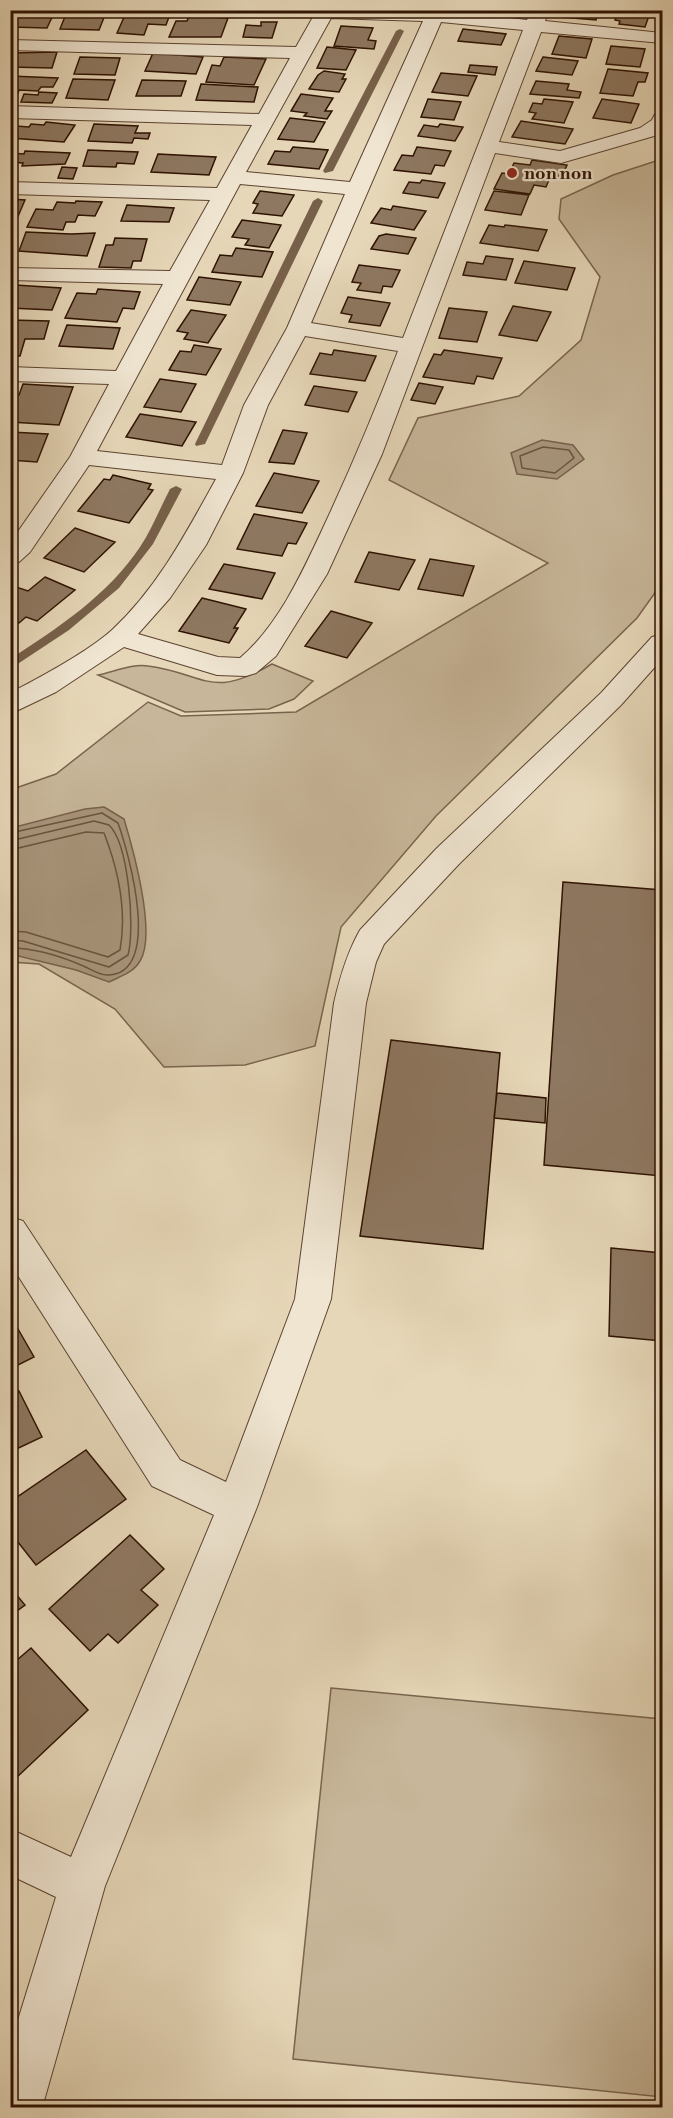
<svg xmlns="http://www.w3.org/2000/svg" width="673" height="2118" viewBox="0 0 673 2118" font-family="'Libre Bodoni',serif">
  <rect width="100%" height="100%" fill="#e6d7b8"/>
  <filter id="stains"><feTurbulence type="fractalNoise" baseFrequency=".00333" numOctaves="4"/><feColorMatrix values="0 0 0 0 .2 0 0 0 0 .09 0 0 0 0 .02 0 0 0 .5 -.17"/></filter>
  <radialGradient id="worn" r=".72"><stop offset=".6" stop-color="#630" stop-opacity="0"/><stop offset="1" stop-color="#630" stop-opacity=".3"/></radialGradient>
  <path fill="#c7b699" stroke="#7a644e" stroke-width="1.5" d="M662 159V583L637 618 436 816 341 927 315 1046 245 1065 164 1067 115 1009 39 964 11 962 10 790 56 774 148 702 181 716 296 712 548 563 389 480 418 418 519 396 581 340 600 277 559 219 561 199 613 175Z
    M272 664 313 681 294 699 269 709 185 712 98 675C113 672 134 663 148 666 207 674 210 700 272 664Z
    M331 1688 662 1719V2097L293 2059Z"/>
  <path fill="#a7947a" stroke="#77604a" stroke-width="1.5" d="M542 440 573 445 584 459 557 479 517 474 511 453Z
    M104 807 124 819C133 849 157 934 140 961 133 973 121 976 109 982L76 970 10 954 11 828 85 809Z"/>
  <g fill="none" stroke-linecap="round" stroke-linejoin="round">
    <path stroke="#6a533e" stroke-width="1.5" d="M543 447 569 450 574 458 555 473 522 468 520 456Z
      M10 833 102 813 118 823C128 851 164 975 107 975 98 975 89 968 81 965 60 956 33 948 10 948
      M10 841 94 821 109 825C129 844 135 929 128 955L109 967 23 941 10 940
      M10 850 86 832 104 833C118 869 127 911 120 950L108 957 26 932 10 931"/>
    <path fill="#77604a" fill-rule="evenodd" d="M400 29 404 31 333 171 325 173 323 171 396 31Z
      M318 198 323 201 205 444 196 446 195 444 313 201Z
      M176 486 182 489 153 544 119 588 69 630 10 669V659C58 628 108 595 140 547 152 529 160 508 170 489Z"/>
  </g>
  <path fill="#8e7861" stroke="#2e1202" stroke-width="1.5" d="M564 10H599L596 20 561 17Z
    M624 10H651L645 27 619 24 620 21 615 20 618 13 623 14Z
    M11 12 38 13 53 15 47 28 10 27Z
    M66 14 105 15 99 30 60 29Z
    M125 15 169 17 166 25 148 24 144 35 117 33Z
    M189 16 228 18 221 37H169L176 21H187Z
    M261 22H277L272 38 243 37 246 25 261 26Z
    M341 26 373 28 368 40 376 41 374 49 334 46Z
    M463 29 506 34 501 45 458 41Z
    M559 36 592 39 586 58 552 54Z
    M611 46 645 49 640 67 606 64Z
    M327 47 356 50 346 70 317 68Z
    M57 52 52 68 10 67 12 53Z
    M153 53 203 57 196 74 145 71Z
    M80 57 120 58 115 75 74 74Z
    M224 57 266 59 254 85 206 82 212 65 220 66Z
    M543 57 578 61 572 75 536 71Z
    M470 65 497 67 495 75 468 72Z
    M608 69 648 73 645 82H638L633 96 600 93Z
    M324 71 345 74 342 79H346L339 92 309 89 318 75Z
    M441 73 477 76 468 96 432 92Z
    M10 76 58 78 53 87H41L38 91 19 90 18 93H10Z
    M73 79 115 80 108 100 66 98Z
    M142 80 186 81 181 96H136Z
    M536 81 569 84 567 90 581 92 579 98 530 94Z
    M201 84 258 87 254 102 196 100Z
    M39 92 57 93 52 103 21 102 24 94 38 95Z
    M301 94 333 98 325 111H332L327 119 304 116 307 113 291 111Z
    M428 99 461 102 454 120 421 117Z
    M544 99 573 102 564 123 532 119 536 113 529 112 533 103 542 104Z
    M602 99 639 104 631 123 593 118Z
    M290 118 325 122 314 142 278 139Z
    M521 121 573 129 565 144 512 137Z
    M46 122 75 125 64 142 10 138 16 126 29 127 31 124 44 125Z
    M94 124 138 126 135 133H150L148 139 134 138 132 143 88 141Z
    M440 124 463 127 455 141 418 136 424 125 438 127Z
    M293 147 328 150 319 169 268 164 275 151 290 152Z
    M417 147 451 151 444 166 435 165 431 174 394 170 402 155 413 156Z
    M88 150 138 152 134 164 117 163 116 167 83 166Z
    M25 151 70 153 65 164 22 166 23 163 10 162V153L24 154Z
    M158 154 216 157 209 175 151 172Z
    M532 160 567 165 562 177 551 175 546 187 534 185 530 194 494 189 502 173 509 174 514 163 530 165Z
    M62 167 77 168 73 179 58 178Z
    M422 180 445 183 438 198 403 193 409 182 420 183Z
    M260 191 294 195 282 216 253 213 258 204 253 203Z
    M494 191 529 195 521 215 485 210Z
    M10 199 25 200 16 221 10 220Z
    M76 201 102 202 95 216 78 215 75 222H66L63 230 27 227 36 209 53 210 57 202 75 203Z
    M127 205 174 208 169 222 121 221Z
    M393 206 426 211 414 230 371 223 381 208 391 210Z
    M242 220 281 225 269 248 245 245 249 239 232 237Z
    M489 225 504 227 505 225 547 230 538 251 480 243Z
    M26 232 71 234 95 233 87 256 19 251Z
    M386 234 416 238 408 254 371 249 379 236Z
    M115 238 147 239 141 261H133L131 268 99 267 106 245H113Z
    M236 248 273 252 262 277 212 272 220 255 232 256Z
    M486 256 513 259 506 280 463 275 467 262 483 264Z
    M524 261 575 268 567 290 515 283Z
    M359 265 400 270 392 287 383 286 381 293 357 290 361 283 352 282Z
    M199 277 241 282 230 305 187 300Z
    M15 285 61 288 52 310 10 308V296Z
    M98 289 140 292 134 309 123 308 117 322 65 318 77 293 96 294Z
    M348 297 390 303 380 326 349 322 352 315 341 313Z
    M513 306 551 312 537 341 499 335Z
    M449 308 487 312 477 342 439 338Z
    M191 310 226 315 208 343 184 339 188 333 177 331Z
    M10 320 49 321 44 339H25L20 356H10Z
    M67 325 120 328 113 349 59 346Z
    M194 345 221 349 206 375 169 370 180 351 191 352Z
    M334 350 376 356 365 381 310 374 320 353 332 355Z
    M444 350 502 358 493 379 477 376 474 384 423 377 434 354 441 355Z
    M160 379 196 384 181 412 144 407Z
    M419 383 443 387 435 404 411 400Z
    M23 384 73 387 59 425 10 422V398L12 394 19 395Z
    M314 386 357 392 348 412 305 405Z
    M140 414 196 422 182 446 126 437Z
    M283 430 307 433 294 464 269 462Z
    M10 432 48 434 37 462 10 460Z
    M274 473 319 481 302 513 256 506Z
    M113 475 151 484 148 489 153 490 129 523 78 511 104 479 110 480Z
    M254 514 307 523 296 544 288 543 282 556 237 549Z
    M75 528 115 542 84 572 44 558Z
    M369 552 415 560 399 590 355 582Z
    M430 559 474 566 463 596 418 589Z
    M224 564 275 573 262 599 209 589Z
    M45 577 75 590 37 621 26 617 19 623 10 620V585L28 591Z
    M202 598 246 609 234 628H238L229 643 179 631Z
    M331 611 372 623 347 658 305 646Z
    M563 882 662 890V1176L544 1165Z
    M391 1040 500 1053 483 1249 360 1236Z
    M497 1093 546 1098 545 1123 494 1118Z
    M611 1248 662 1253V1341L609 1336Z
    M10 1315 34 1357 10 1369Z
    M19 1391 42 1437 10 1452V1395Z
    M86 1450 126 1499 36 1565 10 1532V1502Z
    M130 1535 164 1569 141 1590 158 1605 118 1643 108 1634 90 1651 49 1609Z
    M10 1587 25 1605 10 1616Z
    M31 1648 88 1710 16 1778 10 1772V1666Z"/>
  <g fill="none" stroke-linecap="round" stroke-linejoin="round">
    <g stroke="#5c4330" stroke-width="2">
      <path id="minor" d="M259 10H446L527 20 531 10H549L545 21 662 33V43L541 32 499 142 560 151 640 128 652 120 655 114 662 112V131L654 136 561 163 495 153 382 454 327 574 276 656 256 673 246 676 217 675 124 647 56 692 10 714V693C39 678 89 651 112 630 158 587 186 533 216 479L89 465 30 552 19 562 10 565V543L70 457 109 384 10 381V367L116 371 163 284 10 280V268L170 271 210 200 10 194V182L217 188 252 125 10 118V106L259 114 290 58 10 50V40L296 47 313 17 267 15ZM331 18 423 21 350 182 246 172ZM441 22 523 30 403 338 311 323ZM240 184 345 194 287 328 244 405 222 465 97 451ZM305 336 398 351C375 411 350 470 323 528 302 573 278 626 240 658L218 657 138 634 170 598 206 545 243 473 268 405Z
        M662 634V659L621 705 459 864 384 944 376 962 366 1003 331 1299 257 1507 105 1886 42 2108H10V2046L56 1897 10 1875V1829L71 1857 214 1515 152 1486 10 1263V1217L23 1221 180 1460 226 1482 295 1299 334 1003C340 977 347 953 360 930L437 848 601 693 652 637Z"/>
    </g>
    <use href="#minor" fill="#efe5d1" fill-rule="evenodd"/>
  </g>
  <circle fill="#8f2418" stroke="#efe5d1" stroke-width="2" cx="512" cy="173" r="6"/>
  <g text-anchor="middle" stroke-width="4.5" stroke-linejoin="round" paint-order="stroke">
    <g font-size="18" font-weight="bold" fill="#2e1202" stroke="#efe5d1" text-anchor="start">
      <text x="524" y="179">non non</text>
    </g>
  </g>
  <rect width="673" height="2118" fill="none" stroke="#e6d7b8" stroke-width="36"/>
  <rect x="12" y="12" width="649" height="2094" fill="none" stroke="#2e1202" stroke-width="3"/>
  <rect x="18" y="18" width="637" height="2082" fill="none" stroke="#2e1202" stroke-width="1.5"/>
  <rect width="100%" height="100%" filter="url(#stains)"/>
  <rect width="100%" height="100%" fill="url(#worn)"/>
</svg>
